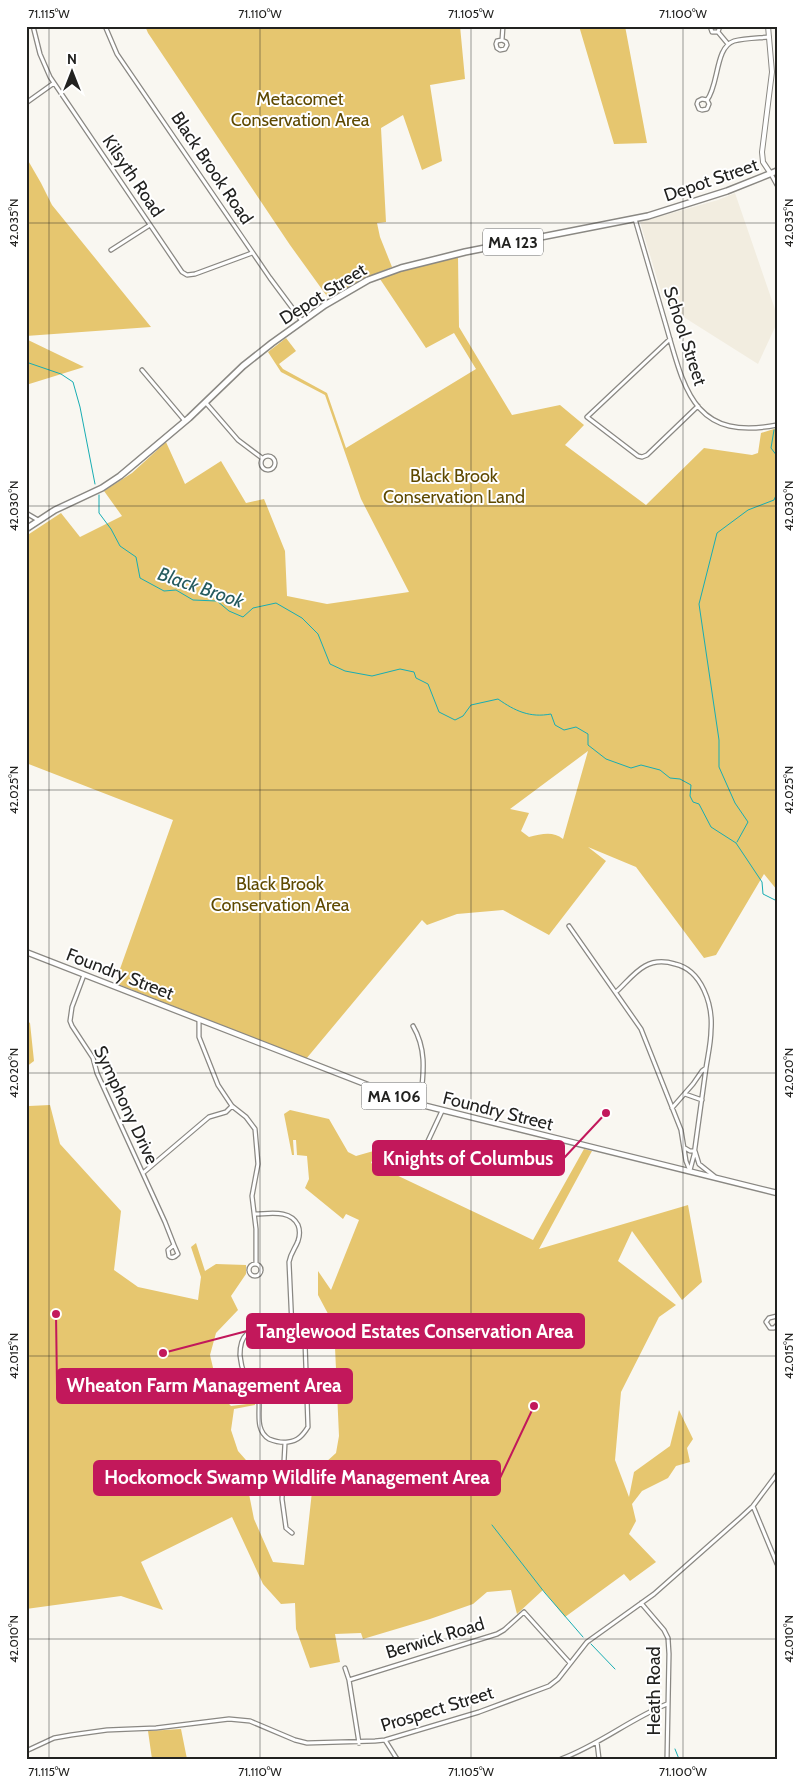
<svg xmlns="http://www.w3.org/2000/svg" width="803" height="1785" viewBox="0 0 803 1785" font-family="Cabin,sans-serif">
  <rect width="100%" height="100%" fill="#f9f7f1"/>
  <path fill="#f2ede0" d="M735 193 777 315V323L758 364 682 316 663 298 640 222 718 200Z"/>
  <path fill="#e6c66f" fill-rule="evenodd" d="M145 26H460L465 79 430 85 442 161 422 170 403 115 381 128 386 222 377 223 380 237 392 267 361 280 329 299 290 245 148 33Z
    M579 26H625L647 143 614 144Z
    M26 157 41 183 52 205 151 327 26 336Z
    M458 257 459 327 512 415 560 405 584 425 565 445 646 505 704 448 752 455 758 453 761 433 777 428V890L764 874 716 955 704 958 636 867 588 847 606 861 549 935 503 910 457 914 427 925 422 920 306 1059 115 983 173 820 26 763V536L61 513 80 537 122 516 104 491 132 473 166 442 185 484 221 461 246 503 264 499 285 551 287 596 327 604 409 592 361 499 325 395 281 372 268 352 286 338 296 351 279 364 283 369 327 393 346 448 476 369 454 333 426 348 380 279 393 273ZM588 751 563 839C553 831 542 834 529 837L521 831 529 813 510 809Z
    M26 339 84 367 26 385Z
    M26 1020 30 1023 34 1061 26 1067Z
    M26 1077 29 1106 50 1105 60 1144 121 1211 114 1270 138 1287 198 1300 201 1277 191 1247 196 1243 205 1271 216 1264 246 1265V1274L231 1296 238 1310 216 1333 210 1355 219 1393 231 1406 255 1403V1405L234 1409 231 1430 238 1451 253 1468 247 1484 254 1519 273 1562 304 1565 314 1473 336 1453 339 1436 334 1325 318 1295V1271L331 1290 359 1220 346 1214 343 1219 305 1188 309 1179 307 1156 297 1155 296 1140H293L294 1155H292L284 1114 290 1110 329 1119 348 1152 356 1156 377 1150 371 1163 533 1240 584 1149 592 1151 539 1249 688 1205 702 1282 682 1300 632 1231 618 1261 676 1305 659 1317 621 1392 615 1460 629 1497 634 1472 670 1446 679 1410 693 1439 687 1448 690 1462 676 1466 668 1478 642 1491 632 1504 636 1521 629 1534 656 1562 630 1581 624 1574 565 1617 543 1590 517 1614 511 1590 487 1592 473 1604 430 1619 363 1639 361 1633 335 1634 340 1662 310 1668 296 1629 295 1603 281 1604 263 1584 232 1517 141 1562 163 1610 121 1596 26 1609Z
    M181 1729 187 1759H152L148 1731Z"/>
  <g fill="none" stroke-linecap="round" stroke-linejoin="round">
    <path stroke="#18adb3" stroke-width="1" d="M26 362 61 374 73 382 80 407 95 484
      M774 430 771 448 777 456
      M99 495V513L111 529 120 546 136 557 140 578 164 591 176 590 193 600 217 601 229 611 243 617 253 608 276 603 302 618 318 634 330 664 345 671 372 676 400 669 414 672 416 678 428 684 439 712 455 720 463 716 471 705 498 699C515 711 530 718 551 714L555 725 564 730 576 727 588 734V745L606 759 631 768 641 765 660 770 670 778 680 779 691 785 690 796 693 802 699 804 711 827 736 843 762 882 763 894 777 901
      M737 842 748 822 735 803 719 767V740L699 604 717 533 748 510 774 500 777 493
      M492 1525 545 1593 583 1637
      M591 1644 615 1669
      M675 1749 679 1759"/>
    <g stroke="#8a8883" stroke-width="5.5">
      <path id="minor" d="M33 26 40 54 50 77 182 272 187 275 195 274 252 253
        M105 26 117 54 270 278 302 321
        M710 26 712 32H718L728 44
        M718 32 720 26
        M502 40 497 41 496 44 497 48 500 50 505 49 507 45 506 42 502 40 503 26
        M707 100 709 104 707 109 702 110 699 109 697 104 698 101 702 99 707 100C719 85 715 47 734 41 744 38 758 38 769 37
        M26 103 54 83
        M771 174 777 185
        M635 219C645 254 655 288 665 322 684 387 692 442 777 425
        M111 250 150 225
        M670 339 587 417 638 456 642 457 647 455 698 406
        M142 370 185 421
        M206 403 238 440 262 458
        M261 463a7 7 0 1 1 14 0a7 7 0 1 1-14 0Z
        M26 513 38 520
        M569 926 641 1029 681 1130 686 1161 690 1171
        M84 975 72 1007 70 1021 72 1026 93 1058 97 1073 165 1222 174 1245 168 1250 169 1256C172 1259 175 1257 178 1254L174 1245
        M616 992C625 984 634 972 645 966 654 961 665 961 675 964 702 970 713 1005 711 1030 711 1042 708 1055 706 1068L702 1071 693 1084 672 1108
        M199 1020V1037L218 1085 232 1106 246 1117 255 1129 258 1164 252 1196 256 1229V1264
        M413 1026C426 1048 424 1070 421 1095
        M685 1094 702 1100
        M414 1103 421 1095 424 1106
        M685 1148 690 1151H695L699 1164 714 1176
        M421 1156 442 1111
        M690 1170 694 1155 706 1068
        M143 1173 209 1117 226 1112 232 1106
        M255 1214C269 1214 290 1209 298 1225 300 1230 300 1235 298 1241 295 1249 291 1252 289 1262L292 1328
        M249 1270a6 6 0 1 1 12 0a6 6 0 1 1-12 0Z
        M777 1316 769 1318 766 1322 770 1328H774L777 1325
        M268 1327C284 1327 297 1326 305 1342L308 1427C303 1435 298 1441 288 1442 282 1443 274 1441 269 1439 253 1429 262 1408 258 1393 255 1384 247 1378 243 1370 241 1365 241 1361 240 1355 240 1334 248 1330 268 1327Z
        M285 1443 282 1499 286 1528 292 1533
        M753 1506 777 1564
        M641 1603 664 1630 668 1638 669 1654 667 1759
        M345 1668 349 1680 359 1743
        M349 1680 497 1634 504 1630 524 1612 570 1663
        M385 1740 397 1759
        M597 1742 599 1759
        M26 1751 54 1738 71 1735 107 1730 156 1728 229 1719 250 1721 295 1740 307 1743 375 1741 385 1740 479 1712 549 1686 558 1679 587 1642 654 1594 740 1518 753 1506 777 1474
        M561 1759C599 1745 630 1719 667 1704"/>
    </g>
    <g stroke="#8a8883" stroke-width="6">
      <path id="secondary" d="M768 26 772 72 762 152 763 162 771 174"/>
    </g>
    <g stroke="#8a8883" stroke-width="7">
      <path id="primary" d="M26 952 414 1103 777 1193"/>
    </g>
    <g stroke="#8a8883" stroke-width="8">
      <path id="trunk" d="M26 529 55 510 102 488 120 476 189 418 243 366 272 343 325 305 368 280 401 268 465 252 648 216 727 191 777 171"/>
    </g>
    <use href="#minor" stroke="#fff" stroke-width="3"/>
    <use href="#secondary" stroke="#fff" stroke-width="4"/>
    <use href="#primary" stroke="#fff" stroke-width="4.5"/>
    <use href="#trunk" stroke="#fff" stroke-width="5"/>
  </g>
  <path fill="none" stroke="#222220" stroke-width="1" stroke-opacity="0.45" d="M49 26V1759M260 26V1759M471 26V1759M683 26V1759M26 223H777M26 506H777M26 790H777M26 1073H777M26 1356H777M26 1639H777"/>
  <g text-anchor="middle" stroke-width="4" stroke-linejoin="round" paint-order="stroke">
    <g fill="#fff" stroke="#646463" stroke-width="1">
      <rect x="483" y="228.5" width="60" height="27" rx="4"/>
      <rect x="361.5" y="1082.5" width="65" height="27" rx="4"/>
    </g>
    <g font-size="16" font-weight="bold" fill="#222220">
      <text x="513" y="248">MA 123</text>
      <text x="394" y="1102">MA 106</text>
    </g>
    <g font-size="18" fill="#5e4900" stroke="#fff">
      <text x="300" y="105">Metacomet<tspan x="300" dy="21">Conservation Area</tspan></text>
      <text x="454" y="482">Black Brook<tspan x="454" dy="21">Conservation Land</tspan></text>
      <text x="280" y="890">Black Brook<tspan x="280" dy="21">Conservation Area</tspan></text>
    </g>
    <g font-size="18" fill="#222220" stroke="#fff">
      <text transform="translate(212 168) rotate(56)" y="6">Black Brook Road</text>
      <text transform="translate(133 176) rotate(56)" y="6">Kilsyth Road</text>
      <text transform="translate(711 180) rotate(-19)" y="6">Depot Street</text>
      <text transform="translate(323 294) rotate(-32)" y="6">Depot Street</text>
      <text transform="translate(685 336) rotate(72)" y="6">School Street</text>
      <text transform="translate(120 974) rotate(21)" y="6">Foundry Street</text>
      <text transform="translate(126 1105) rotate(65)" y="6">Symphony Drive</text>
      <text transform="translate(498 1111) rotate(14)" y="6">Foundry Street</text>
      <text transform="translate(435 1638) rotate(-17)" y="6">Berwick Road</text>
      <text transform="translate(654 1691) rotate(-90)" y="6">Heath Road</text>
      <text transform="translate(437 1709) rotate(-17)" y="6">Prospect Street</text>
    </g>
    <g font-size="19" font-style="italic" fill="#255b5e" stroke="#fff">
      <text transform="translate(201 587) rotate(19)" y="7">Black Brook</text>
    </g>
  </g>
  <path fill="none" stroke="#c2185b" stroke-width="2" d="M606 1113L564 1158M163 1353L247 1331M56 1314L57 1386M534 1406L500 1478"/>
  <g fill="#c2185b" stroke="#fff" stroke-width="2">
    <circle cx="606" cy="1113" r="5"/>
    <circle cx="163" cy="1353" r="5"/>
    <circle cx="56" cy="1314" r="5"/>
    <circle cx="534" cy="1406" r="5"/>
  </g>
  <g fill="#c2185b" stroke="#c2185b" stroke-width="2">
    <rect x="373" y="1141" width="191" height="34" rx="5"/>
    <rect x="247" y="1314" width="337" height="34" rx="5"/>
    <rect x="57" y="1369" width="295" height="34" rx="5"/>
    <rect x="94" y="1461" width="406" height="34" rx="5"/>
  </g>
  <g font-size="19" text-anchor="middle" font-weight="bold" fill="#fff">
    <text x="468" y="1165">Knights of Columbus</text>
    <text x="415" y="1338">Tanglewood Estates Conservation Area</text>
    <text x="204" y="1392">Wheaton Farm Management Area</text>
    <text x="297" y="1484">Hockomock Swamp Wildlife Management Area</text>
  </g>
  <rect width="803" height="1785" fill="none" stroke="#ffffff" stroke-width="55"/>
  <g transform="translate(72 72)" stroke="#ffffff" stroke-width="4" paint-order="stroke">
  <path d="M0-4L9 19L0 12L-9 19Z" fill="#222220"/>
  <text y="-8" font-size="14" font-weight="bold" text-anchor="middle" fill="#222220">N</text>
  </g>
  <rect x="28" y="28" width="748" height="1730" fill="none" stroke="#222220" stroke-width="2"/>
  <g font-size="12" text-anchor="middle" fill="#222220">
    <text x="49" y="18">71.115°W</text>
    <text x="260" y="18">71.110°W</text>
    <text x="471" y="18">71.105°W</text>
    <text x="683" y="18">71.100°W</text>
    <text transform="translate(14 223) rotate(-90)" y="4">42.035°N</text>
    <text transform="translate(789 223) rotate(-90)" y="4">42.035°N</text>
    <text transform="translate(14 506) rotate(-90)" y="4">42.030°N</text>
    <text transform="translate(789 506) rotate(-90)" y="4">42.030°N</text>
    <text transform="translate(14 790) rotate(-90)" y="4">42.025°N</text>
    <text transform="translate(789 790) rotate(-90)" y="4">42.025°N</text>
    <text transform="translate(14 1073) rotate(-90)" y="4">42.020°N</text>
    <text transform="translate(789 1073) rotate(-90)" y="4">42.020°N</text>
    <text transform="translate(14 1356) rotate(-90)" y="4">42.015°N</text>
    <text transform="translate(789 1356) rotate(-90)" y="4">42.015°N</text>
    <text transform="translate(14 1639) rotate(-90)" y="4">42.010°N</text>
    <text transform="translate(789 1639) rotate(-90)" y="4">42.010°N</text>
    <text x="49" y="1776">71.115°W</text>
    <text x="260" y="1776">71.110°W</text>
    <text x="471" y="1776">71.105°W</text>
    <text x="683" y="1776">71.100°W</text>
  </g>
</svg>
